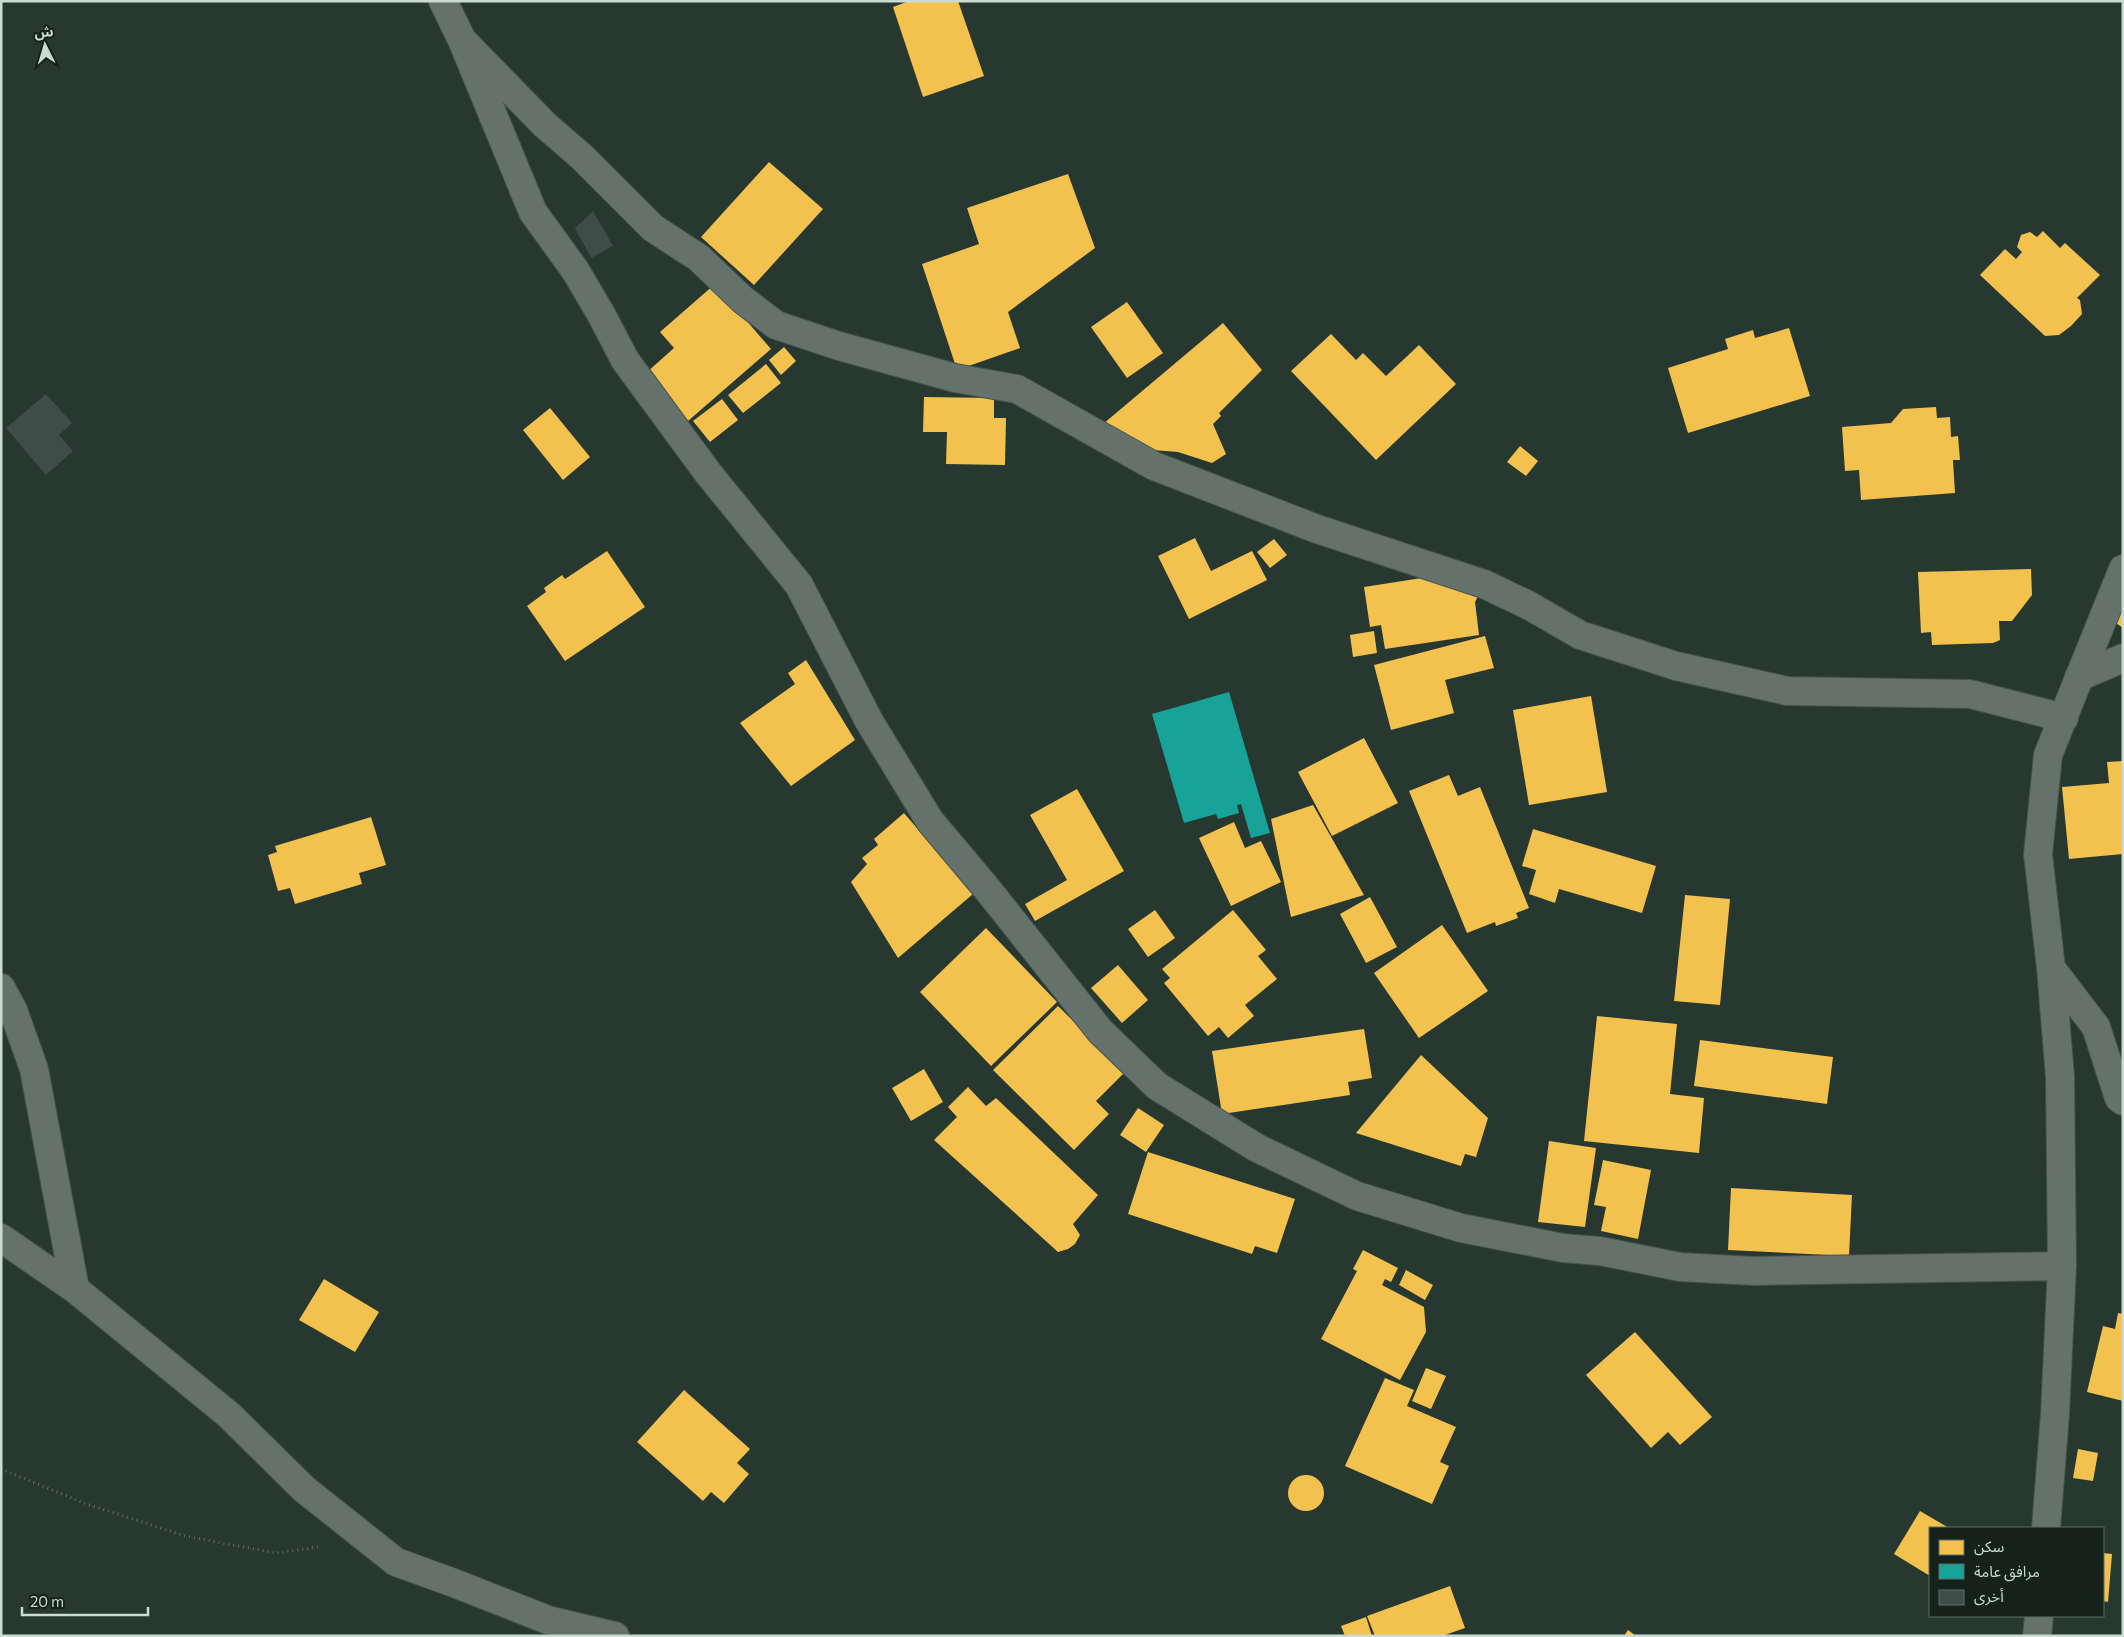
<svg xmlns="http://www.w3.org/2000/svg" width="2124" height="1637" viewBox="0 0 2124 1637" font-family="Commissioner,'Noto Sans Arabic',sans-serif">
  <rect width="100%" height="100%" fill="#273830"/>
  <path fill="#f2c14e" d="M909 1H958L984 76 923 97 893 7Z
    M769 162 823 209 754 285 701 237Z
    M1068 174 1095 248 1008 312 1020 348 957 370 922 264 979 244 967 208Z
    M2043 231 2060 248 2065 243 2100 275 2077 298 2080 300 2082 314 2071 326 2059 335 2045 336 1980 275 2005 249 2016 259 2022 252 2017 247 2021 235 2030 232 2037 237Z
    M715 284 771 349 688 421 646 373 674 348 660 332Z
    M1127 302 1163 353 1127 378 1091 327Z
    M1223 323 1262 370 1219 413 1221 416 1213 424 1226 454 1212 463 1178 452 1140 449 1103 424Z
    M1789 328 1810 396 1688 433 1668 368 1728 349 1725 339 1753 330 1755 338Z
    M1331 334 1356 360 1363 353 1386 376 1419 345 1456 384 1376 460 1291 371Z
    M784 347 796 361 781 375 769 360Z
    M766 364 781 383 743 413 728 395Z
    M924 397 994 398V418H1006L1005 465 946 464 947 432H923Z
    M722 399 738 420 710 442 693 421Z
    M1936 407 1937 418 1950 417 1951 437 1958 436 1960 460H1953L1955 493 1861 500 1859 470 1845 471 1842 427 1891 423 1903 409Z
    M550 408 590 457 563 480 523 430Z
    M1520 446 1538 461 1526 476 1507 462Z
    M1195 538 1211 571 1252 551 1267 580 1189 619 1158 556Z
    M1274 539 1287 555 1270 568 1257 552Z
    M607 551 645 607 565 661 527 606 546 592 544 588 562 575 565 579Z
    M2031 569 2032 595 2012 621H1999L2000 640 1993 643 1932 645 1931 632 1921 633 1918 572Z
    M1441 575 1480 592 1475 602 1479 635 1385 649 1381 625 1370 627 1364 587Z
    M2123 603V628L2113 621Z
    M1374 631 1377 653 1353 657 1350 635Z
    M1485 636 1494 668 1445 680 1454 713 1391 730 1374 665Z
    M806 660 855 740 791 786 740 723 795 684 788 673Z
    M1591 696 1607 792 1529 805 1513 710Z
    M1364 738 1398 803 1332 836 1298 772Z
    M2123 761V854L2069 859 2062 787 2109 783 2107 762Z
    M1449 775 1458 796 1480 787 1529 908 1516 913 1518 918 1496 926 1495 922 1467 933 1409 791Z
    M1077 789 1124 871 1035 921 1025 904 1067 880 1030 815Z
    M1313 805 1364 895 1291 917 1271 819Z
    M904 813 973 894 898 958 851 882 867 864 862 858 878 845 874 839Z
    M371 817 386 865 359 873 362 884 295 904 290 888 278 891 268 855 277 852 275 846Z
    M1234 822 1245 848 1261 841 1281 882 1231 906 1199 838Z
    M1533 829 1656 866 1642 913 1559 889 1555 903 1529 894 1536 870 1522 866Z
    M1685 895 1730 899 1720 1005 1674 1001Z
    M1370 897 1397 947 1366 963 1340 914Z
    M1155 910 1175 938 1148 957 1128 929Z
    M1233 910 1266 950 1258 956 1277 979 1245 1005 1254 1016 1228 1038 1219 1027 1208 1036 1164 983 1170 978 1162 969Z
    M1442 925 1488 991 1419 1038 1374 973Z
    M986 928 1057 1002 991 1066 920 992Z
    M1118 965 1148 1000 1122 1023 1091 988Z
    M1058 1006 1125 1072 1096 1101 1109 1114 1074 1150 993 1070Z
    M1597 1016 1677 1024 1670 1094 1704 1098 1699 1153 1584 1141Z
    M1364 1029 1372 1078 1348 1082 1350 1095 1222 1114 1212 1051Z
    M1700 1040 1833 1057 1827 1104 1694 1086Z
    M1421 1055 1488 1118 1476 1157 1465 1154 1461 1166 1356 1133Z
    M924 1069 943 1102 911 1121 892 1088Z
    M968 1087 986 1106 996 1098 1098 1195 1073 1224 1080 1235 1075 1244 1068 1249 1058 1252 934 1140 957 1117 948 1107Z
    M1138 1108 1164 1125 1146 1152 1120 1135Z
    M1549 1141 1596 1148 1585 1227 1538 1222Z
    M1148 1152 1295 1199 1277 1253 1255 1246 1252 1254 1128 1214Z
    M1603 1160 1651 1170 1638 1239 1601 1231 1606 1207 1594 1205Z
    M1731 1188 1852 1195 1849 1256 1728 1250Z
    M1363 1250 1398 1268 1391 1282 1385 1279 1382 1285 1424 1307 1426 1332 1400 1380 1321 1339 1357 1271 1353 1269Z
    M1406 1270 1433 1285 1425 1300 1399 1285Z
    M324 1279 379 1312 355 1352 299 1320Z
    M2118 1313 2123 1314V1401L2087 1392 2103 1326 2115 1329Z
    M1635 1332 1712 1417 1680 1445 1668 1432 1651 1448 1586 1375Z
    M1426 1368 1446 1376 1431 1409 1412 1401Z
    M1385 1378 1414 1390 1407 1406 1456 1427 1440 1462 1449 1466 1432 1504 1345 1466Z
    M684 1390 750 1449 737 1463 749 1474 724 1503 711 1492 703 1501 637 1442Z
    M2078 1449 2098 1453 2093 1481 2073 1478Z
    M1288 1493a18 18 0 1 1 36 0a18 18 0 1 1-36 0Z
    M1920 1511 1949 1528H1930V1576L1894 1554Z
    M2103 1553 2112 1554 2108 1602 2103 1601Z
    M1450 1586 1465 1628 1442 1636H1375L1367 1616Z
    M1366 1617 1372 1636H1345L1341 1626Z
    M1628 1630 1636 1636H1624Z"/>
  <path fill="#17a398" d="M1229 692 1270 833 1251 838 1241 804 1237 805 1239 813 1218 819 1216 814 1184 823 1152 714Z"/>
  <path fill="#3f4d49" d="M593 211 613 246 591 258 575 228Z
    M46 394 72 423 59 435 73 451 46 475 6 428Z"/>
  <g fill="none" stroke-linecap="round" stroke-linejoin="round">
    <g stroke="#44534c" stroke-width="30">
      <path id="minor" d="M443 1 462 40 545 125 582 157 653 228 699 258 743 300 776 325 839 346 955 378 1017 389 1154 466 1317 529 1484 584 1530 606 1580 635 1676 666 1787 691 1970 694 2064 718
        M462 40 533 212 575 270 601 314 625 360 708 473 799 585 869 721 930 821 988 890 1100 1031 1157 1086 1257 1148 1357 1196 1461 1228 1563 1248 1600 1251 1680 1267 1754 1271 2062 1266
        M2079 677 2123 658
        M2051 968 2096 1027 2119 1098 2123 1101
        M1 988 13 1010 34 1069 75 1289
        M1 1238 75 1289 229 1415 304 1489 396 1562 454 1583 548 1620 615 1636
        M2046 1528 2055 1414 2062 1266 2060 1077 2051 968 2038 854 2048 755 2123 569
        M2037 1636 2039 1616"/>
    </g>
    <path stroke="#616d67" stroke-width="3" stroke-dasharray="1 4" stroke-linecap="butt" d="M1 1469 84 1503 185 1536 276 1553 318 1547"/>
    <use href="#minor" stroke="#65726c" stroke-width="28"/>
  </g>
  <rect width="2124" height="1637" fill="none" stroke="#cadbd2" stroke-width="5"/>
  <rect x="1929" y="1527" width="175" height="90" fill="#15221b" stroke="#5d6c64"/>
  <rect x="1939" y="1540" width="25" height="15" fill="#f2c14e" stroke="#5d6c64"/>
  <text x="1974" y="1552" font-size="15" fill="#cadbd2">سكن</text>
  <rect x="1939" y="1564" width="25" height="15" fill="#17a398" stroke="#5d6c64"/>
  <text x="1974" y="1577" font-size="15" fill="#cadbd2">مرافق عامة</text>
  <rect x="1939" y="1590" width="25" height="15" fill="#3f4d49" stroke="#5d6c64"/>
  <text x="1974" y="1602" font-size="15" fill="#cadbd2">أخرى</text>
  <g transform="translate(45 45) rotate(355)" stroke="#15221b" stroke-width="4" paint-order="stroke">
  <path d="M0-4L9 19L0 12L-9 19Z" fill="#cadbd2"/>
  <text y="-8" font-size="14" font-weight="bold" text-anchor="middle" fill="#cadbd2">ش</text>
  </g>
  <path d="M22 1607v8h126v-8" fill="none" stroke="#cadbd2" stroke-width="2.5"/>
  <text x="30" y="1607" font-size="15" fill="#cadbd2" stroke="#15221b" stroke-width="4" paint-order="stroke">20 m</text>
</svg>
